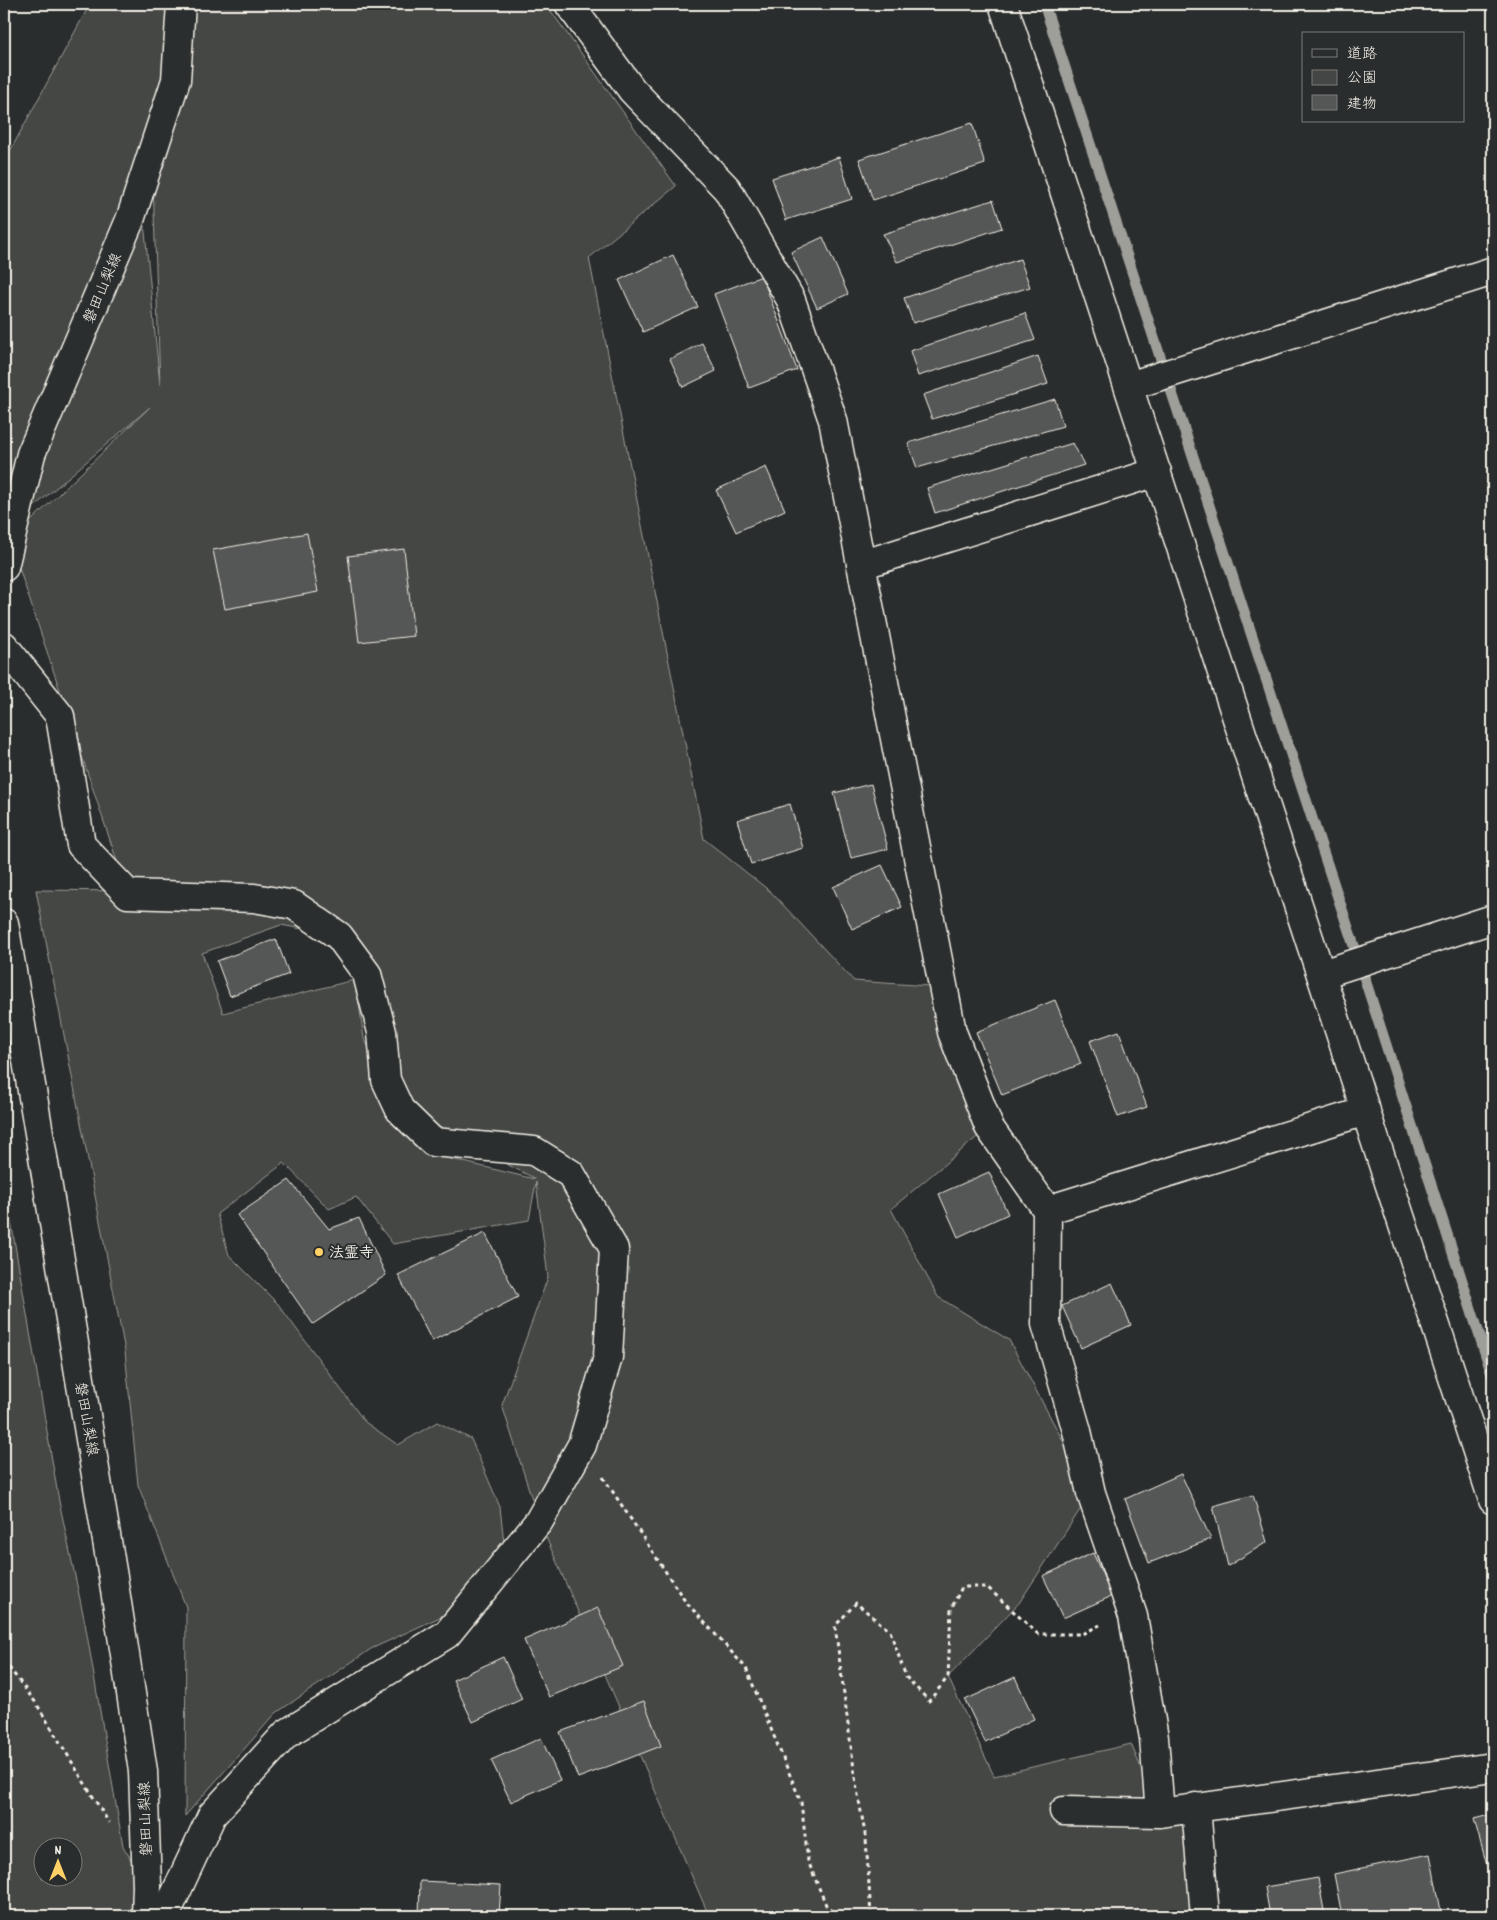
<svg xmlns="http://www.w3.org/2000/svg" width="1497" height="1920" viewBox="0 0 1497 1920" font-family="Dekko,'Klee One',sans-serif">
  <rect width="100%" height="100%" fill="#2a2d2e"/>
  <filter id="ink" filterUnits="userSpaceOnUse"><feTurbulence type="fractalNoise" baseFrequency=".02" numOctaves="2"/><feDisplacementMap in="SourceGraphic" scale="10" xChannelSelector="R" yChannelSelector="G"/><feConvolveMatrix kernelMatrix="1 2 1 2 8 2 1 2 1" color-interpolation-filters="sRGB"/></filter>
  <g filter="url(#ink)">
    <path fill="#444645" stroke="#9c9c96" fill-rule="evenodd" d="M90 4H546L676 186 589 258 704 839 771 892 854 981 930 986 989 1127 891 1209 938 1297 1009 1340 1091 1493 1019 1603 948 1677 994 1776 1131 1744 1160 1813 1198 1824 1205 1916H709L539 1521 502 1405 548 1277 536 1182 529 1220 393 1244 356 1197 329 1209 284 1163 217 1214 229 1255 278 1304 365 1422 398 1445 437 1422 471 1439 500 1507 506 1561 442 1616 371 1649 276 1713 185 1816 186 1607 138 1485 125 1351 36 890 127 891 10 541 150 407 14 524 26 472 4 483V162ZM152 154 160 385 141 191 100 329 37 449ZM281 925 339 936 354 980 223 1013 202 953ZM356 984 397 1104 364 1038ZM402 1111 534 1178V1179L439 1156Z
      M4 1181 59 1501 85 1623 123 1846 133 1863 137 1916H4ZM42 1848H72V1878H42Z"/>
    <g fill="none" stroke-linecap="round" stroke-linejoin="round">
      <path stroke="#9f9f9a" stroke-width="11" d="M1044 4 1359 961 1493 1377"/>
    </g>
    <path fill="#555756" stroke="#f4f1e8" d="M972 123 985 164 873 200 859 159Z
      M839 157 852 199 786 220 772 178Z
      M993 200 1002 228 897 262 883 234Z
      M823 237 848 294 817 308 791 252Z
      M673 255 698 307 643 332 619 280Z
      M1020 259 1030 287 913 323 904 298Z
      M762 276 797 370 749 388 714 294Z
      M1025 313 1035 340 918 376 910 351Z
      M702 343 716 371 683 387 670 359Z
      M1038 356 1048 384 932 419 923 395Z
      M1055 399 1063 426 917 468 908 443Z
      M1073 443 1084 465 935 513 927 488Z
      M766 467 785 510 736 532 716 490Z
      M307 533 318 592 225 609 213 550Z
      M404 549 414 636 359 642 348 556Z
      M871 784 888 849 851 858 834 793Z
      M790 804 803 848 751 864 737 820Z
      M882 865 902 907 852 929 833 887Z
      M276 939 289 974 230 996 217 961Z
      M1055 1000 1081 1064 1002 1095 976 1032Z
      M1119 1031 1147 1107 1118 1117 1090 1041Z
      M989 1172 1008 1214 958 1237 939 1194Z
      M289 1180 329 1229 359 1218 386 1275 313 1324 237 1215Z
      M485 1233 518 1297 432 1341 398 1275Z
      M1112 1283 1131 1325 1081 1348 1062 1306Z
      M1181 1474 1211 1539 1149 1563 1125 1499Z
      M1253 1495 1267 1542 1228 1566 1213 1506Z
      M1093 1553 1112 1596 1063 1618 1043 1576Z
      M598 1608 623 1666 549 1697 524 1640Z
      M503 1657 522 1699 473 1722 453 1680Z
      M1015 1677 1034 1719 985 1742 965 1700Z
      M644 1701 661 1746 578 1778 560 1732Z
      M541 1738 560 1780 511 1802 491 1760Z
      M1493 1814V1887L1474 1819Z
      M1430 1854 1442 1916H1342L1334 1874Z
      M1318 1878 1325 1916H1270L1265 1887Z
      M420 1881 501 1885 499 1916H419Z"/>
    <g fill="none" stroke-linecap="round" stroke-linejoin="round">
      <g stroke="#f4f1e8" stroke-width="31">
        <path id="minor" d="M569 4 632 90 727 189 791 300 833 420 952 1032 989 1127 1047 1210 1046 1324 1077 1431 1091 1493 1133 1616 1154 1738 1160 1813
          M1003 4 1493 1500
          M1129 386 1493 271
          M861 565 1157 472
          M4 646 60 716 81 845 128 894 254 898 294 905 339 936 367 974 382 1032 386 1080 400 1110 433 1142 534 1151 571 1174 614 1249 608 1357 582 1445 539 1521 447 1634 286 1734 212 1815 165 1916
          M1322 974 1493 919
          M1047 1210 1366 1111
          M1196 1807 1205 1916
          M1064 1811 1160 1813 1493 1767"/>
      </g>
      <g stroke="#f4f1e8" stroke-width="31">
        <path id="major" d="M4 567 31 454 130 220 176 80 181 4
          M4 923 113 1577 143 1771 147 1886 146 1916"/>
      </g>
      <path stroke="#f4f1e8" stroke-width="3" stroke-dasharray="4 4" stroke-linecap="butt" d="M603 1477 685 1601 746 1668 801 1802 808 1861 826 1905 835 1916
        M4 1661 36 1703 109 1823
        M871 1916 866 1839 856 1784 835 1626 856 1603 890 1631 906 1677 929 1701 948 1677 951 1609 962 1587H987L1038 1634H1082L1100 1625"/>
      <use href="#minor" stroke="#2a2d2e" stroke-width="28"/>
      <use href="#major" stroke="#2a2d2e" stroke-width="28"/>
    </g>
  </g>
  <circle fill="#ffd166" stroke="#2a2d2e" stroke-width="2" cx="319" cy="1252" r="5"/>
  <g text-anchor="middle" stroke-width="4" stroke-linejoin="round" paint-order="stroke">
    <g font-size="15" fill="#f4f1e8" stroke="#2a2d2e">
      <text transform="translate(102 288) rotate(-67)" y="5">磐田山梨線</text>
      <text transform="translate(87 1419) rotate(80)" y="5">磐田山梨線</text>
      <text transform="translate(145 1819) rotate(-92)" y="5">磐田山梨線</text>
    </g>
    <g font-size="15" font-weight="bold" fill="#f4f1e8" stroke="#2a2d2e" text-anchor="start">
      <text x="329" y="1257">法霊寺</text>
    </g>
  </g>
  <rect width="1497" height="1920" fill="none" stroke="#2a2d2e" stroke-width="20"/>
  <rect x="10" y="10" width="1477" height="1900" fill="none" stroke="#f4f1e8" stroke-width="2" filter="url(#ink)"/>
  <rect x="1302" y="32" width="162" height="90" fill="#2a2d2e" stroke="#7b7b78"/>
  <rect x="1312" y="49" width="25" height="8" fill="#2a2d2e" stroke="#7b7b78"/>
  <text x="1347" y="58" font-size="15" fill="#f4f1e8">道路</text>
  <rect x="1312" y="70" width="25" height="15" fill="#444645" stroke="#7b7b78"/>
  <text x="1347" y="82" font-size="15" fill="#f4f1e8">公園</text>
  <rect x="1312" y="95" width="25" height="15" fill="#555756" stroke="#7b7b78"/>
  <text x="1347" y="108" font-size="15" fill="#f4f1e8">建物</text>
  <g transform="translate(58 1862)"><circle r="24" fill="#2a2d2e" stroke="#7b7b78"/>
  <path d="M0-4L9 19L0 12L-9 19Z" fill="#ffd166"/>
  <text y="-8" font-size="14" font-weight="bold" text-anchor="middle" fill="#f4f1e8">N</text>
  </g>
</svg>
